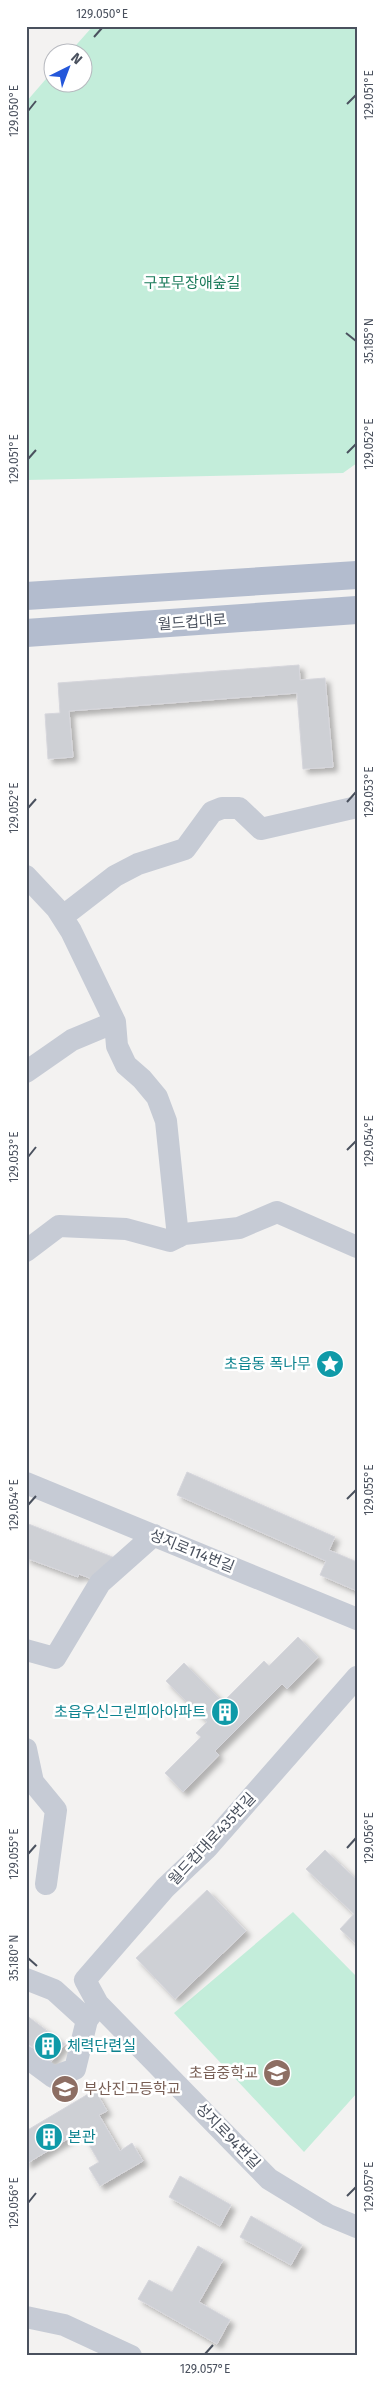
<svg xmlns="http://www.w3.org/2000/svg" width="383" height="2382" viewBox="0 0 383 2382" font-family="'Fira Sans','Noto Sans KR',sans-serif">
  <defs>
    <filter id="shadow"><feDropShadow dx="4.5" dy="4.5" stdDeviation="2.5" flood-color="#0004"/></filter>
  </defs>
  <rect width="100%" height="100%" fill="#f3f2f1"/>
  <path fill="#c3edda" d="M93 26H357V463L343 473 26 480V102L52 72V82H82V52H70Z
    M293 1912 357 1977V2093L304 2152 174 2013Z"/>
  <path fill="#ced0d5" stroke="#d6d6dc" filter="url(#shadow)" d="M299 665 300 680 325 678 333 767 303 769 297 693 69 711 73 757 48 759 45 714 60 713 58 683Z
    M187 1472 335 1537 329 1550 357 1562V1591L320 1575 326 1561 177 1495Z
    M26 1523 115 1558 92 1579 79 1574 78 1577 26 1558Z
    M298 1637 318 1657 287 1689 282 1684 215 1751 219 1755 183 1792 165 1773 201 1737 196 1733 207 1722 166 1681 184 1663 223 1702 264 1661 269 1666Z
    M325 1850 357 1880V1945L340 1929 354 1914 306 1869Z
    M207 1890 246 1931 175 1999 136 1958Z
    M26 2015 46 2030 32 2047 26 2043Z
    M46 2030 65 2044 51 2062 32 2047Z
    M95 2090 107 2111 99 2115 120 2151 132 2143 143 2161 100 2186 89 2168 99 2162 81 2131 26 2164V2131Z
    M180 2176 231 2205 220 2226 169 2197Z
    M251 2216 302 2245 291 2265 240 2237Z
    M198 2246 223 2260 199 2302 230 2320 217 2344 138 2299 149 2280 172 2292Z"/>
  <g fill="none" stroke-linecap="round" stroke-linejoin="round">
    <path stroke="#c6cbd5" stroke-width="22" d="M26 876 57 909 71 931 115 1022 117 1046 126 1065 142 1079 157 1097 166 1121 178 1237
      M62 917 115 876 138 864 185 849 212 812 222 808H239L261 829 357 807
      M26 1072 72 1040 115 1022
      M26 1251 59 1226 126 1229 170 1241 184 1234 239 1228 277 1212 357 1247
      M26 1483 357 1619
      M26 1650 55 1658 100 1583 154 1535
      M357 1677 207 1848 165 1888 85 1980 98 2004 269 2179 328 2215 357 2227
      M26 1749 33 1782 56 1810 46 1884
      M26 1979 54 1990 87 2020 95 2009
      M26 2057 53 2077 75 2069 87 2020
      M26 2317 64 2325 131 2356"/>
    <path stroke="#b3bcce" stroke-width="28" d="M26 596 357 575
      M26 633 357 610"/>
  </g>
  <path fill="none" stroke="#4a515e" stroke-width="2" d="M94 37 102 28M347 104 356 95M28 111 36 101M346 333 356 341M347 453 356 444M28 459 36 450M347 802 356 792M28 808 36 799M347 1150 356 1141M28 1157 36 1147M347 1499 356 1490M28 1505 36 1496M347 1848 356 1838M28 1854 36 1845M28 1958 37 1966M347 2196 356 2187M28 2203 36 2193M205 2354 213 2345"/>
  <defs>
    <g id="sight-disc" transform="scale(1.4375)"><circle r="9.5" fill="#0f9aa8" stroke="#fff"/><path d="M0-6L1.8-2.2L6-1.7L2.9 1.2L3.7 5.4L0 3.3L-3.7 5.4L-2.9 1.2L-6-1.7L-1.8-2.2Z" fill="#fff"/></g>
    <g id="building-disc" transform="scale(1.4375)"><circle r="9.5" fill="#0f9aa8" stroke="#fff"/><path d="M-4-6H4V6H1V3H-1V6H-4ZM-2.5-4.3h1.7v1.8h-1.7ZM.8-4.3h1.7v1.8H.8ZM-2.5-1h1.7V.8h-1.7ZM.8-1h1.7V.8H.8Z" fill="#fff"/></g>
    <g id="school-disc" transform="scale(1.4375)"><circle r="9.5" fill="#8d6e63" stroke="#fff"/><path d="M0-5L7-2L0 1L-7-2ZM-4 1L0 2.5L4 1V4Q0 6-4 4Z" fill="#fff"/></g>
  </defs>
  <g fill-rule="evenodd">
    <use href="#sight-disc" x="330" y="1364"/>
    <use href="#building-disc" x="225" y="1712"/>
    <use href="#building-disc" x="48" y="2046"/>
    <use href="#school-disc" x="277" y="2073"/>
    <use href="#school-disc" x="65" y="2089"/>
    <use href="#building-disc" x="49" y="2137"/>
  </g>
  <g text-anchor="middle" stroke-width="5" stroke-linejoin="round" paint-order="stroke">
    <g font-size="15" fill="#1d7c5c" stroke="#fff">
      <text x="192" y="288">구포무장애숲길</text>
    </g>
    <g font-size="15" fill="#4a515e" stroke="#fff">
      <text transform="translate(192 622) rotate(-4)" y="5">월드컵대로</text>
      <text transform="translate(192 1551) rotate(22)" y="5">성지로114번길</text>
      <text transform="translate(212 1839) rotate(-47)" y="5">월드컵대로435번길</text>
      <text transform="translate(228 2136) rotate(46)" y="5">성지로94번길</text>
    </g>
    <g font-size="15" fill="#0d838f" stroke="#fff" text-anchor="end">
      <text x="311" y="1369">초읍동 폭나무</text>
      <text x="206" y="1717">초읍우신그린피아아파트</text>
      <text x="67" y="2051" text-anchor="start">체력단련실</text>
      <text x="68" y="2142" text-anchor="start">본관</text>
    </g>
    <g font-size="15" fill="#785e54" stroke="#fff" text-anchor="end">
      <text x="258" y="2078">초읍중학교</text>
      <text x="84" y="2094" text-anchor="start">부산진고등학교</text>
    </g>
  </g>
  <rect width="383" height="2382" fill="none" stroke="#ffffff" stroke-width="55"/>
  <g transform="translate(68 68) rotate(42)"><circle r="24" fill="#ffffff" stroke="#b7b9bf"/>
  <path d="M0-4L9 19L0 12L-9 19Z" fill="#2457da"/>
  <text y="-8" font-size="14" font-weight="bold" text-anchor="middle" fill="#4a515e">N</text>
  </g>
  <rect x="28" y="28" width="328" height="2326" fill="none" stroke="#4a515e" stroke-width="2"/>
  <g font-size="12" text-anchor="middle" fill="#4a515e">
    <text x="102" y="18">129.050°E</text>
    <text transform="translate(369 95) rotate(-90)" y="4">129.051°E</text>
    <text transform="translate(14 111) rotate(-90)" y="4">129.050°E</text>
    <text transform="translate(369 341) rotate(-90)" y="4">35.185°N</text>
    <text transform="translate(369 444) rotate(-90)" y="4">129.052°E</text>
    <text transform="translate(14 459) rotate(-90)" y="4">129.051°E</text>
    <text transform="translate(369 792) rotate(-90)" y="4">129.053°E</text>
    <text transform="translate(14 808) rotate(-90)" y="4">129.052°E</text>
    <text transform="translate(369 1141) rotate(-90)" y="4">129.054°E</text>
    <text transform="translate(14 1157) rotate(-90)" y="4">129.053°E</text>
    <text transform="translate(369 1490) rotate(-90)" y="4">129.055°E</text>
    <text transform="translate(14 1505) rotate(-90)" y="4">129.054°E</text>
    <text transform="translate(369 1838) rotate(-90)" y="4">129.056°E</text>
    <text transform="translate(14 1854) rotate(-90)" y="4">129.055°E</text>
    <text transform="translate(14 1958) rotate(-90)" y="4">35.180°N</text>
    <text transform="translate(369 2187) rotate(-90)" y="4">129.057°E</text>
    <text transform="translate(14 2203) rotate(-90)" y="4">129.056°E</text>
    <text x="205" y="2373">129.057°E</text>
  </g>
</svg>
